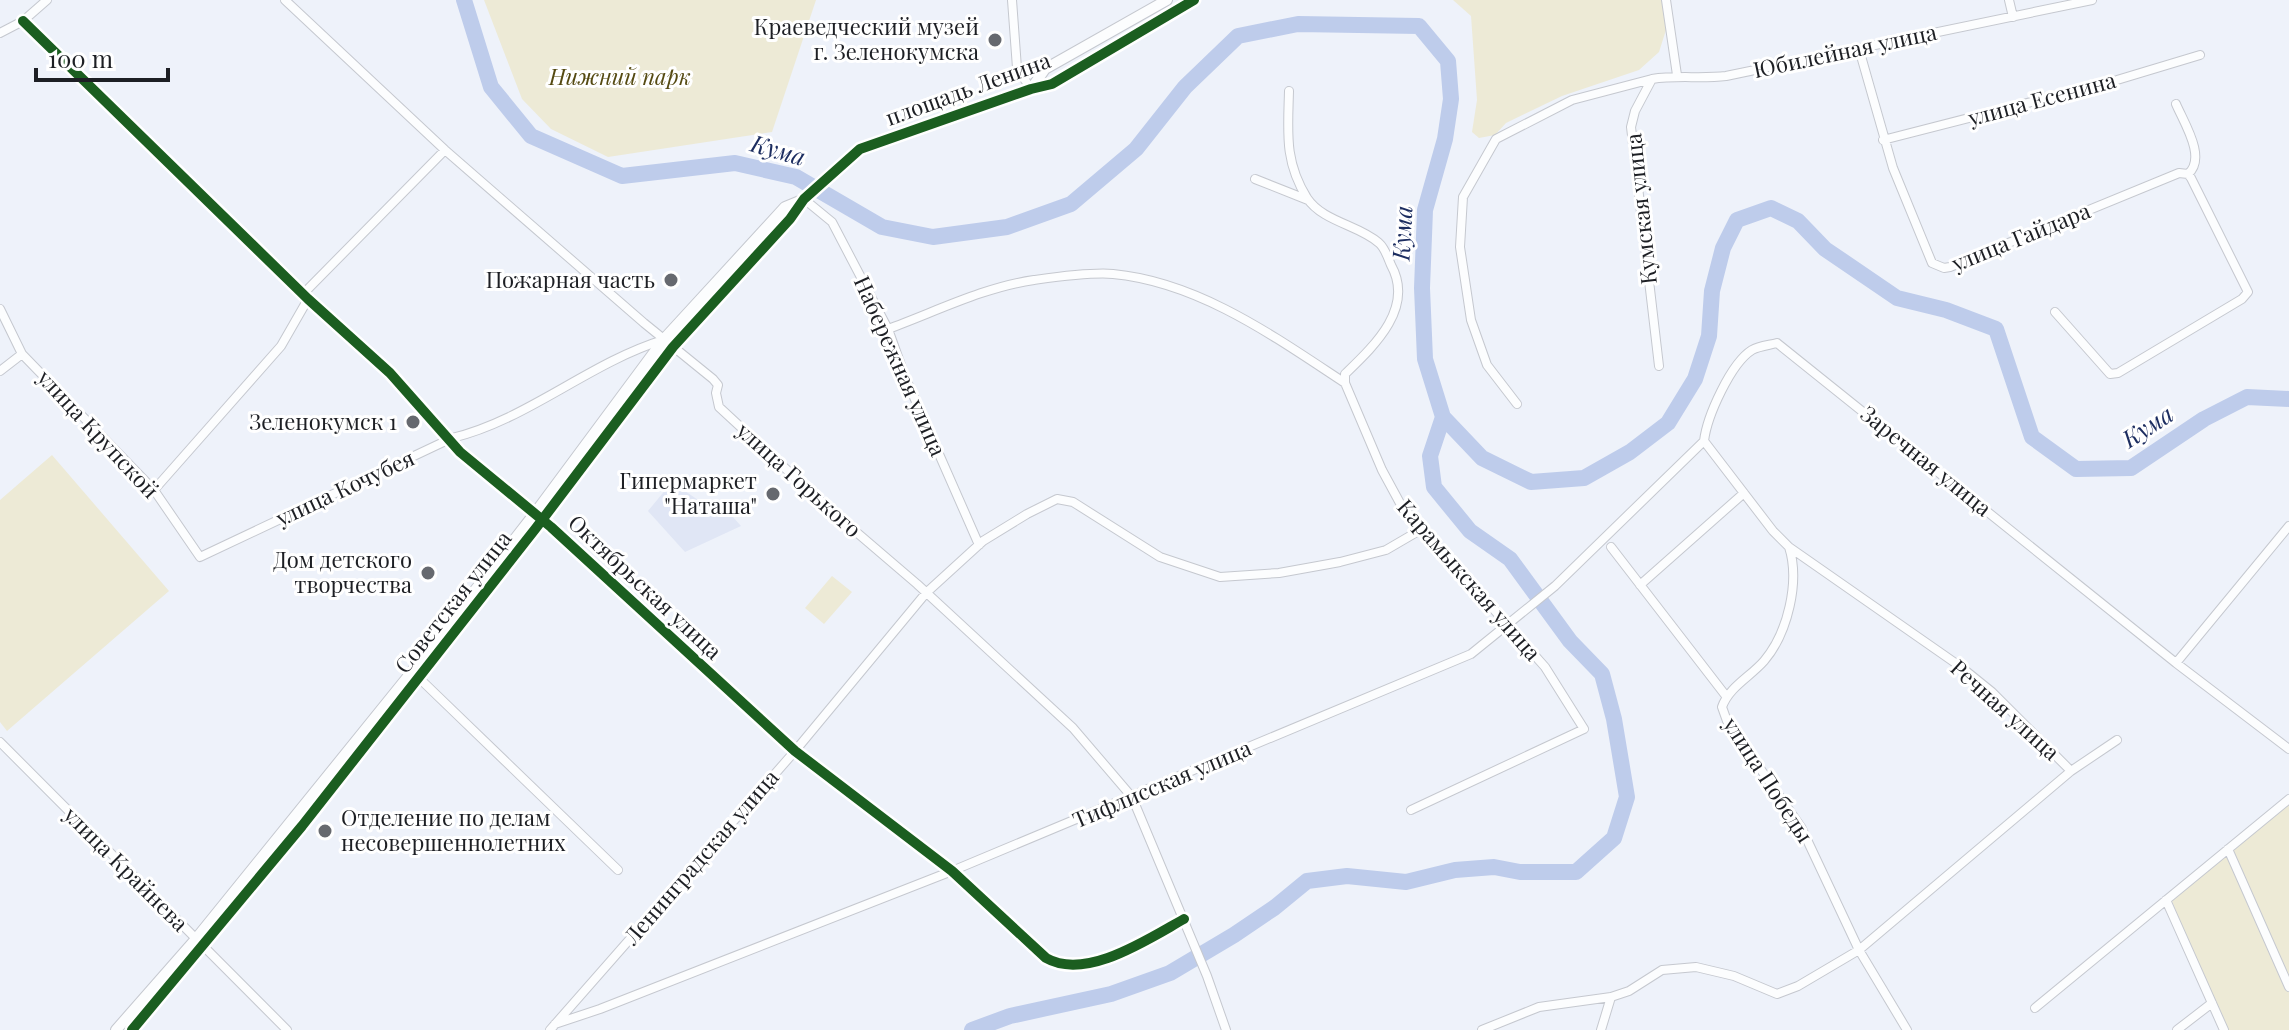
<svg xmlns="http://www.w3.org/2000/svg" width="2289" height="1030" viewBox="0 0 2289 1030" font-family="'Playfair Display',serif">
  <rect width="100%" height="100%" fill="#eef2fa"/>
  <path fill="#e0e6f5" d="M672 482 698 500 722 505 741 526 685 552 648 511Z"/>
  <path fill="#edead6" d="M484 0H816L772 132 608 157 551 129 522 99Z
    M1453 0H1664L1666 30 1659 52 1639 70 1562 96 1506 123 1495 135 1479 138 1472 132 1477 100 1471 16Z
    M52 455 169 591 7 731 0 722V500Z
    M832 576 852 592 824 624 805 608Z
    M2289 802V1030H2222L2172 901Z"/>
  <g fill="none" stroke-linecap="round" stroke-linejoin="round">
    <path stroke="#becceb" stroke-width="16" d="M464 0 491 87 531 136 622 176 735 163 796 177 882 227 933 237 1007 227 1071 204 1136 149 1185 87 1238 36 1298 24 1419 26 1448 61 1451 99 1445 139 1425 210 1422 288 1425 359 1443 417 1482 458 1531 482 1584 478 1630 452 1668 423 1695 379 1709 336 1712 291 1723 248 1737 220 1771 208 1798 221 1825 249 1897 298 1946 310 1996 329 2032 437 2076 469 2131 468 2204 419 2247 397 2289 399
      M972 1030 1010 1016 1111 994 1170 973 1234 935 1274 908 1307 881 1347 876 1406 882 1455 870 1494 867 1520 872H1576L1614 838 1627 797 1614 719 1602 674 1570 641 1510 559 1470 531 1434 487 1430 456 1443 417"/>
    <g stroke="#c5c8cf" stroke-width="10">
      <path id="minor" d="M285 0 445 150 644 323 713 379 718 385 716 393 719 407 827 507 917 584 1073 728 1132 797 1207 976 1226 1030
        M1012 0 1017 68 1031 89
        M1666 0 1677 75
        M2009 0 2013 17
        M23 21 308 299 390 373 460 452 551 527 795 751 952 871 1046 958C1086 981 1148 939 1184 919
        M0 33 23 21 47 0
        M1859 49 1893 168 1932 263 1944 268 1950 267 2179 173 2188 174 2191 178 2248 292 2242 299 2118 373 2110 374 2055 312
        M1652 79C1677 75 1701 79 1726 76L2092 0
        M1289 91C1288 132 1284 161 1307 198 1323 222 1359 225 1379 243 1385 248 1388 258 1391 265 1415 308 1374 346 1345 374V383L1382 470 1401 505 1545 667 1584 729 1411 810
        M2176 104C2184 123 2207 158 2188 174
        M1883 140 2117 80 2200 55
        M1255 179 1308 200
        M804 199 832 222 888 329 906 379 979 545
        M303 294 445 150
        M0 309 22 354 154 490 200 557 452 438C527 420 589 363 663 340
        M888 329C935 312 984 287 1034 280 1056 277 1091 272 1113 274 1199 282 1275 337 1345 383
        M0 371 22 354
        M1517 404 1487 365 1471 320 1460 247 1463 197 1496 139 1572 100 1652 79 1635 111 1631 127 1659 366
        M1704 441C1707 416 1731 363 1752 350 1759 346 1770 345 1777 343L2176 663 2289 749
        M154 490 281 346 308 299
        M1611 547 1726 696
        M1789 547C1800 581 1788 633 1764 661 1750 677 1729 687 1722 707L1727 721 1801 827 1859 950 1907 1030
        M1640 585 1744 493
        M2176 663 2289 526
        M419 678 618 870
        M0 742 287 1030
        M2071 771 2117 740
        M2228 849 2289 987
        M2166 900 2224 1030
        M2035 1008 2289 799
        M555 1024 600 1009 952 871 1471 654 1555 586 1704 441
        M550 1030 795 751 926 593 983 541 1027 514 1057 499 1073 502 1160 557 1220 577 1279 573 1340 562 1386 550 1422 529
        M1482 1030 1539 1007 1611 997 1629 991 1662 970 1696 967 1734 976 1777 994 1798 986 1859 950 2071 771 1992 692 1961 667 1789 547 1773 531 1704 441
        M1601 1030 1611 997
        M2177 1030 2212 1003"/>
    </g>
    <g stroke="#c5c8cf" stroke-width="12">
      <path id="tertiary" d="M1031 89 1045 69 1167 0
        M116 1030 195 940 406 679 535 513 664 339 785 207 802 200
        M132 1030 302 826 536 528 673 347 790 219 804 199 860 149 1031 89 1052 84 1194 0"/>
    </g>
    <use href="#minor" stroke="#fcfdfe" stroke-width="8"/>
    <use href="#tertiary" stroke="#fcfdfe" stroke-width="10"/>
    <g stroke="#fff" stroke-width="15">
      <path id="cycleway" d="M23 21 308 299 390 373 460 452 551 527 795 751 952 871 1046 958C1086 981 1148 939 1184 919
        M132 1030 302 826 536 528 673 347 790 219 804 199 860 149 1031 89 1052 84 1194 0"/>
    </g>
    <use href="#cycleway" stroke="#1b5e20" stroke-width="10"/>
  </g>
  <g fill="#66696f" stroke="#fff" stroke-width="3">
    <circle cx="995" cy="40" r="8"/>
    <circle cx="671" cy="280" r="8"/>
    <circle cx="413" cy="422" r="8"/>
    <circle cx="773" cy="494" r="8"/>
    <circle cx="428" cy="573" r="8"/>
    <circle cx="325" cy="831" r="8"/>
  </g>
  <g text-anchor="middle" stroke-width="6" stroke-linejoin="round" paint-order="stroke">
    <g font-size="22" fill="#1d1f24" stroke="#fff" text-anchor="end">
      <text x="979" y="35">Краеведческий музей<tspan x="979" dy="25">г. Зеленокумска</tspan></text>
      <text x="655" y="288">Пожарная часть</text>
      <text x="397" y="430">Зеленокумск 1</text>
      <text x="757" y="489">Гипермаркет<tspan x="757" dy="25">"Наташа"</tspan></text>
      <text x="412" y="568">Дом детского<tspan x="412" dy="25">творчества</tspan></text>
      <text x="341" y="826" text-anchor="start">Отделение по делам<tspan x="341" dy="25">несовершеннолетних</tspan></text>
    </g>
    <g font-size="22" fill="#1d1f24" stroke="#fff">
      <text transform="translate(1845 51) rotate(-12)" y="8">Юбилейная улица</text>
      <text transform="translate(968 89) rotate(-20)" y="8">площадь Ленина</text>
      <text transform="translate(2042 99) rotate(-15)" y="8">улица Есенина</text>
      <text transform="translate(1641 209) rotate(-96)" y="8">Кумская улица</text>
      <text transform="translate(2021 237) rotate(-22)" y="8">улица Гайдара</text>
      <text transform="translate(900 366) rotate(66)" y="8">Набережная улица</text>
      <text transform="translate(98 434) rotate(47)" y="8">улица Крупской</text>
      <text transform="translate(1926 461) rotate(39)" y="8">Заречная улица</text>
      <text transform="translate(799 480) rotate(42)" y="8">улица Горького</text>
      <text transform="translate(345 488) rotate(-25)" y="8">улица Кочубея</text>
      <text transform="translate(1469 580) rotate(49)" y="8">Карамыкская улица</text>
      <text transform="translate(645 587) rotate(43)" y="8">Октябрьская улица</text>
      <text transform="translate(453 602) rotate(-52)" y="8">Советская улица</text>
      <text transform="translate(2005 710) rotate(42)" y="8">Речная улица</text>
      <text transform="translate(1768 780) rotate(57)" y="8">улица Победы</text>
      <text transform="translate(1162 784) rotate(-23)" y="8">Тифлисская улица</text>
      <text transform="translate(701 857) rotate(-49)" y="8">Ленинградская улица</text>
      <text transform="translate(126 869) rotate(45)" y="8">улица Крайнева</text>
    </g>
    <g font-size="22" font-style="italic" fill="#554a12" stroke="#fff">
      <text x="620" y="85">Нижний парк</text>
    </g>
    <g font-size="24" font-style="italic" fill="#1c2d60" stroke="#fff">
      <text transform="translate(778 151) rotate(16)" y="8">Кума</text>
      <text transform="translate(1403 233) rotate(-87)" y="8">Кума</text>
      <text transform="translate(2148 427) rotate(-33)" y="8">Кума</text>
    </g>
  </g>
  <path d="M36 68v12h132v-12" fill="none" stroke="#1d1f24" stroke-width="4"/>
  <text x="48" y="68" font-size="24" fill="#1d1f24" stroke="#ffffff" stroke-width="6" paint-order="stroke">100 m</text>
</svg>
